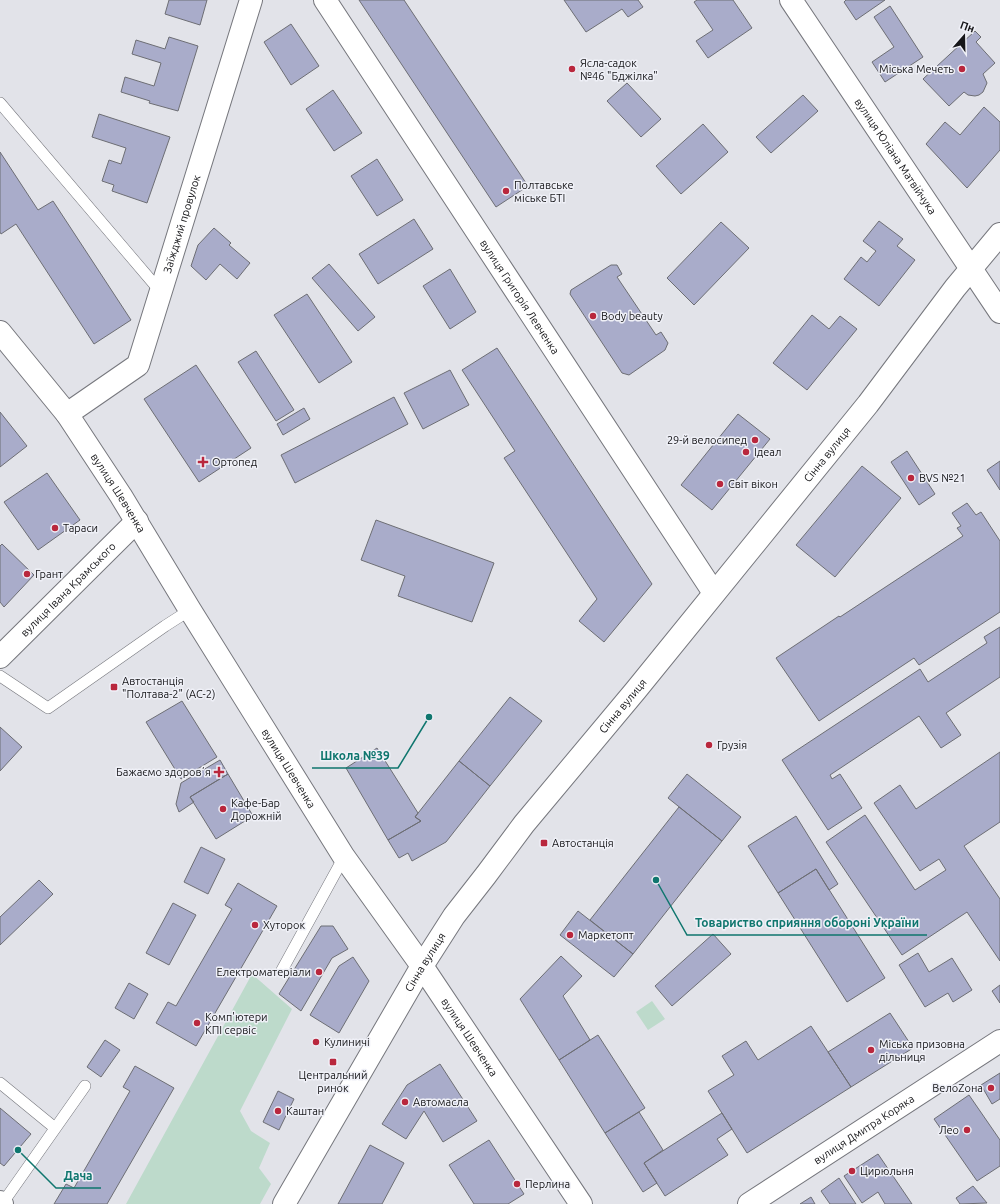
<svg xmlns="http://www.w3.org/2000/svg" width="1000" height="1204" viewBox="0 0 1000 1204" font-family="Ubuntu,sans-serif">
  <rect width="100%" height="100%" fill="#e2e3e9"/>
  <path fill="#bddacb" d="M252 974 292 1009 240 1111 251 1131 270 1143 259 1168 271 1184 260 1204H126Z
    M652 1001 665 1019 648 1030 636 1012Z"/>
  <path fill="#a9acca" stroke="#6d6e74" d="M169 0H207L200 25 165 14Z
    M359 0H404L528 186 496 207Z
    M564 0H638L643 7 628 17 622 9 586 32Z
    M697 0H733L752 28 708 58 696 41 713 30 694 2Z
    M846 0H885L856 20 844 2Z
    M890 6 923 57 885 82 872 62 894 47 874 17Z
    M291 24 319 66 291 85 264 42Z
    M975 31 981 37 976 42 995 63 983 74 987 83 983 92 979 95 975 96 968 95 964 92 949 106 923 79Z
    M169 37 198 46 178 111 149 103 150 101 121 92 125 77 154 86 161 63 132 54 136 40 165 49Z
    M627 83 661 119 641 137 607 101Z
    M333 90 362 133 334 151 306 109Z
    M803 95 818 111 771 153 756 137Z
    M984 107 1000 122V150L967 188 926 144 945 122 960 135Z
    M99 114 170 137 147 203 112 191 114 185 102 181 109 160 121 164 126 148 92 137Z
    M703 124 728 152 681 194 656 166Z
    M0 152 38 210 53 201 131 320 94 344 16 224 1 234 0 232Z
    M377 159 403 200 377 216 351 176Z
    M414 219 433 249 378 284 359 254Z
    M879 221 903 239 897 246 915 260 879 306 844 279 861 257 867 262 876 251 863 241Z
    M721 222 749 248 694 305 667 278Z
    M214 228 231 243 229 245 250 263 237 279 220 264 206 280 191 266 198 245Z
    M329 264 375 317 358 331 312 278Z
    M611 265H617L622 274 617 277 656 335 661 332 668 343 665 350 629 375 622 373 570 294 571 290Z
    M450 269 476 312 450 329 423 286Z
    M307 294 352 362 319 383 274 315Z
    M812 315 829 329 840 316 857 329 807 390 773 363Z
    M497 348 652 584 604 642 579 621 597 599 504 458 515 451 462 370Z
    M256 351 294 410 276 421 238 362Z
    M196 365 251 448 199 482 144 399Z
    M450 370 469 405 423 429 404 393Z
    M394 397 408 424 295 483 281 455Z
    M304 408 310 419 283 435 277 424Z
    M0 412 27 446 0 467Z
    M738 414 770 439 712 510 681 485Z
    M907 451 935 494 919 505 891 462Z
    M1000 461V490L987 470Z
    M862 466 901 498 835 577 796 545Z
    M47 473 80 520 38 550 4 502Z
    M967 503 976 515 981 512 1000 541V612L919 665 914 658 819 721 776 658 839 616 840 617 963 536 957 528 961 526 952 513Z
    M376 520 494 563 472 622 398 596 405 576 361 560Z
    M2 544 34 575 4 607 0 602V546Z
    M1000 627V677L946 713 961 735 941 748 919 716 830 775 832 779 840 774 862 808 828 830 782 760 920 669 928 682 987 643 984 637Z
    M510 697 542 721 490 786 459 761Z
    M182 701 217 757 181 779 146 722Z
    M0 727 22 747 0 771Z
    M377 748 418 813 415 817 421 821 388 840 346 768Z
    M1000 752V822L964 846 1000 899V961L967 912 902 955 826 842 865 815 915 890 946 870 939 859 920 871 874 803 900 785 916 809Z
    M220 760 228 774 190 797 194 802 179 812 176 804 181 783Z
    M459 761 490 786 446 842 412 861 408 853 399 858 388 840 421 821 415 817Z
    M228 774 253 816 216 839 190 797Z
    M687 774 741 817 722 841 668 798Z
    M679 807 722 841 633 954 590 920Z
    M796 816 838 884 829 890 816 869 778 893 748 846Z
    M201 847 225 859 208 894 184 882Z
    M816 869 885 978 847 1002 778 893Z
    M39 880 53 894 0 945V917Z
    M238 883 277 906 196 1046 156 1023 168 1002 176 1006 232 909 225 905Z
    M173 903 196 915 169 965 146 953Z
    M578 911 633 954 614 977 560 935Z
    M321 926H333L348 949 332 958 301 1011 279 994Z
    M713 934 731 954 672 1006 655 986Z
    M918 953 929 972 952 958 972 990 953 1002 948 993 925 1007 899 965Z
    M561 956 582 976 563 996 590 1040 559 1060 520 999Z
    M353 957 369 981 339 1033 310 1015 339 966Z
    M129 983 148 994 134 1019 115 1008Z
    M1000 985V1003L992 991Z
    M890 1013 913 1048 851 1087 828 1052Z
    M811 1026 851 1087 747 1153 708 1091 734 1075 722 1056 746 1041 758 1060Z
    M598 1035 645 1108 605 1133 559 1060Z
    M105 1040 120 1050 101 1077 87 1067Z
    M440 1064 477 1121 443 1142 424 1111 406 1139 382 1124 407 1085Z
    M135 1066 174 1088 107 1204H54L66 1184 74 1188 130 1091 123 1087Z
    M1000 1073V1099L992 1104 981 1085Z
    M278 1091 294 1099 279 1130 263 1122Z
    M969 1095 1000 1140V1166L977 1181 934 1119Z
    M0 1108 31 1134 4 1166 0 1163Z
    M639 1112 663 1150 644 1163 657 1183 643 1192 605 1133Z
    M722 1113 732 1129 717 1139 728 1155 665 1196 644 1163Z
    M489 1140 524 1194 508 1204H474L449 1165Z
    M370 1145 404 1163 382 1204H338Z
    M878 1154 912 1204H885L878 1192 862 1203 844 1176Z
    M839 1178 856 1204H830L821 1191Z
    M973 1186 987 1203 960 1204 956 1198Z
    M811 1197 815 1204H800Z"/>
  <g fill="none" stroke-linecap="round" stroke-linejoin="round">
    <g stroke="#76777d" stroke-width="12">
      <path id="lane" d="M0 103 160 291
        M0 676 48 708 165 626 190 610
        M282 970 344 857
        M0 1083 55 1128
        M2 1204 85 1086"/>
    </g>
    <g stroke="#76777d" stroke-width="24">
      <g id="street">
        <path id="s1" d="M325 0 714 593"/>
        <path id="s2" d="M67 414 138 365 251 0"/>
        <path id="s3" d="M0 657 137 521"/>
        <path d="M0 1202 2 1204"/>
        <path id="s4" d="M749 1204 1000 1041"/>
      </g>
    </g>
    <g stroke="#76777d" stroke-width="24">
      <g id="secondary">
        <path id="s5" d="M791 0 1000 312"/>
        <path id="s6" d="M0 332 67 414 121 496 190 610 344 857 422 966 581 1204"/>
        <path id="s7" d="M284 1204 422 966 454 916 486 875 524 824 636 690 868 404 955 288 1000 234"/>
      </g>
    </g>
    <use href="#lane" stroke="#fff" stroke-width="11"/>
    <use href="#street" stroke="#fff" stroke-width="22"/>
    <use href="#secondary" stroke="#fff" stroke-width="22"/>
  </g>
  <g fill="#b9273d" stroke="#eff0f7" stroke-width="1.5">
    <circle cx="572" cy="69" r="4"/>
    <circle cx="962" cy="69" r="4"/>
    <circle cx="506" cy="191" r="4"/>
    <circle cx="593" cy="316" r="4"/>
    <circle cx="755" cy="440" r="4"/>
    <circle cx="746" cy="452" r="4"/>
    <path d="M201 456h4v4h4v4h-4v4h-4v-4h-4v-4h4z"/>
    <circle cx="911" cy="478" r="4"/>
    <circle cx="720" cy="484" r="4"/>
    <circle cx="55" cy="528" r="4"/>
    <circle cx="27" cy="574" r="4"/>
    <rect x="110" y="683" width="8" height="8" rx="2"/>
    <circle cx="709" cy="745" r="4"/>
    <path d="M217 766h4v4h4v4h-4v4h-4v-4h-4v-4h4z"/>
    <circle cx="223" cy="809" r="4"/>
    <rect x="540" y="839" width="8" height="8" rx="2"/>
    <circle cx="255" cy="925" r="4"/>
    <circle cx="570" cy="935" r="4"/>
    <circle cx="319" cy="972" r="4"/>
    <circle cx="197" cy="1023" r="4"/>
    <circle cx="316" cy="1042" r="4"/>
    <circle cx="871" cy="1050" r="4"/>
    <rect x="329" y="1058" width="8" height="8" rx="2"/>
    <circle cx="991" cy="1088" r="4"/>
    <circle cx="405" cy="1102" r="4"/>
    <circle cx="278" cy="1111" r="4"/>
    <circle cx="967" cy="1130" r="4"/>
    <circle cx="852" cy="1171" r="4"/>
    <circle cx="517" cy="1184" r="4"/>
  </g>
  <g text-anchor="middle" stroke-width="3" stroke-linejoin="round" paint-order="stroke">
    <g font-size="11" fill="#161619" stroke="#eff0f7" text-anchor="start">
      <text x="580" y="67">Ясла-садок<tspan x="580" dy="13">№46 "Бджілка"</tspan></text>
      <text x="954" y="73" text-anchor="end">Міська Мечеть</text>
      <text x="514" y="189">Полтавське<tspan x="514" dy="13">міське БТІ</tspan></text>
      <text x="601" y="320">Body beauty</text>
      <text x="747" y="444" text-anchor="end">29-й велосипед</text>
      <text x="754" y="456">Ідеал</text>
      <text x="212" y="466">Ортопед</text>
      <text x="919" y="482">BVS №21</text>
      <text x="728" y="488">Світ вікон</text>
      <text x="63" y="532">Тараси</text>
      <text x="35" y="578">Грант</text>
      <text x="122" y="685">Автостанція<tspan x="122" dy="13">"Полтава-2" (АС-2)</tspan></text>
      <text x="717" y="749">Грузiя</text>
      <text x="211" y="776" text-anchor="end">Бажаємо здоровʼя</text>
      <text x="231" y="807">Кафе-Бар<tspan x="231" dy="13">Дорожній</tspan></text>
      <text x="552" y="847">Автостанція</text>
      <text x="263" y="929">Хуторок</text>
      <text x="578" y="939">Маркетопт</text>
      <text x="311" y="976" text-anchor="end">Електроматеріали</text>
      <text x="205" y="1021">Комп'ютери<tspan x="205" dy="13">КПІ сервіс</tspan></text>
      <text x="324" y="1046">Кулиничі</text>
      <text x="879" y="1048">Міська призовна<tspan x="879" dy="13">дільниця</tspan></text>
      <text x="333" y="1079" text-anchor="middle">Центральний<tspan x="333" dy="13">ринок</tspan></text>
      <text x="983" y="1092" text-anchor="end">ВелоZона</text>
      <text x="413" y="1106">Автомасла</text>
      <text x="286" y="1115">Каштан</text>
      <text x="959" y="1134" text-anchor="end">Лео</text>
      <text x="860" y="1175">Цирюльня</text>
      <text x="525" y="1188">Перлина</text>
    </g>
    <g font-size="11" fill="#161619" stroke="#eff0f7">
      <text dy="4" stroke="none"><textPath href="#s5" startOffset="188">вулиця Юліана Матвійчука</textPath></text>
      <text dy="4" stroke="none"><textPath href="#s2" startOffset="234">Заїжджий провулок</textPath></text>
      <text dy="4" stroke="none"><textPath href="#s1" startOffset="355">вулиця Григорія Левченка</textPath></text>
      <text dy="4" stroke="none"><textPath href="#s7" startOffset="928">Сінна вулиця</textPath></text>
      <text dy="4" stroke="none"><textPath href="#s6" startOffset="200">вулиця Шевченка</textPath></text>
      <text dy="4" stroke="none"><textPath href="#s3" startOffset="96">вулиця Івана Крамського</textPath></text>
      <text dy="4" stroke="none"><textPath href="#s7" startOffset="604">Сінна вулиця</textPath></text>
      <text dy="4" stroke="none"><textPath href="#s6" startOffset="524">вулиця Шевченка</textPath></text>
      <text dy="4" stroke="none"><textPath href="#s7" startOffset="280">Сінна вулиця</textPath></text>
      <text dy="4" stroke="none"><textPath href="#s6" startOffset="848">вулиця Шевченка</textPath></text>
      <text dy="4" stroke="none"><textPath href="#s4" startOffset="137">вулиця Дмитра Коряка</textPath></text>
    </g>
  </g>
  <path fill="none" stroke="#0f766e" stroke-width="1.5" d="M429 717L398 768H312M656 880L687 935H927M18 1150L56 1188H101"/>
  <g fill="#0f766e" stroke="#eff0f7" stroke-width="1.5">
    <circle cx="429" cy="717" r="4"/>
    <circle cx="656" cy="880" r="4"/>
    <circle cx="18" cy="1150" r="4"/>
  </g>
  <g font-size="12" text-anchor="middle" font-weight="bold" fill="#0f766e" stroke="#eff0f7" stroke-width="3" stroke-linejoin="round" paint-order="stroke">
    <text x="355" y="760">Школа №39</text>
    <text x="807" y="927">Товариство сприяння обороні України</text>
    <text x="78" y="1180">Дача</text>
  </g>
  <g transform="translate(964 36) rotate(20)" stroke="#eff0f7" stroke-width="3" paint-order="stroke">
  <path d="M0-3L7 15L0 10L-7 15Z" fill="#161619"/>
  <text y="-6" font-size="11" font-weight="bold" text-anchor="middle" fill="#161619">Пн</text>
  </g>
</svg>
